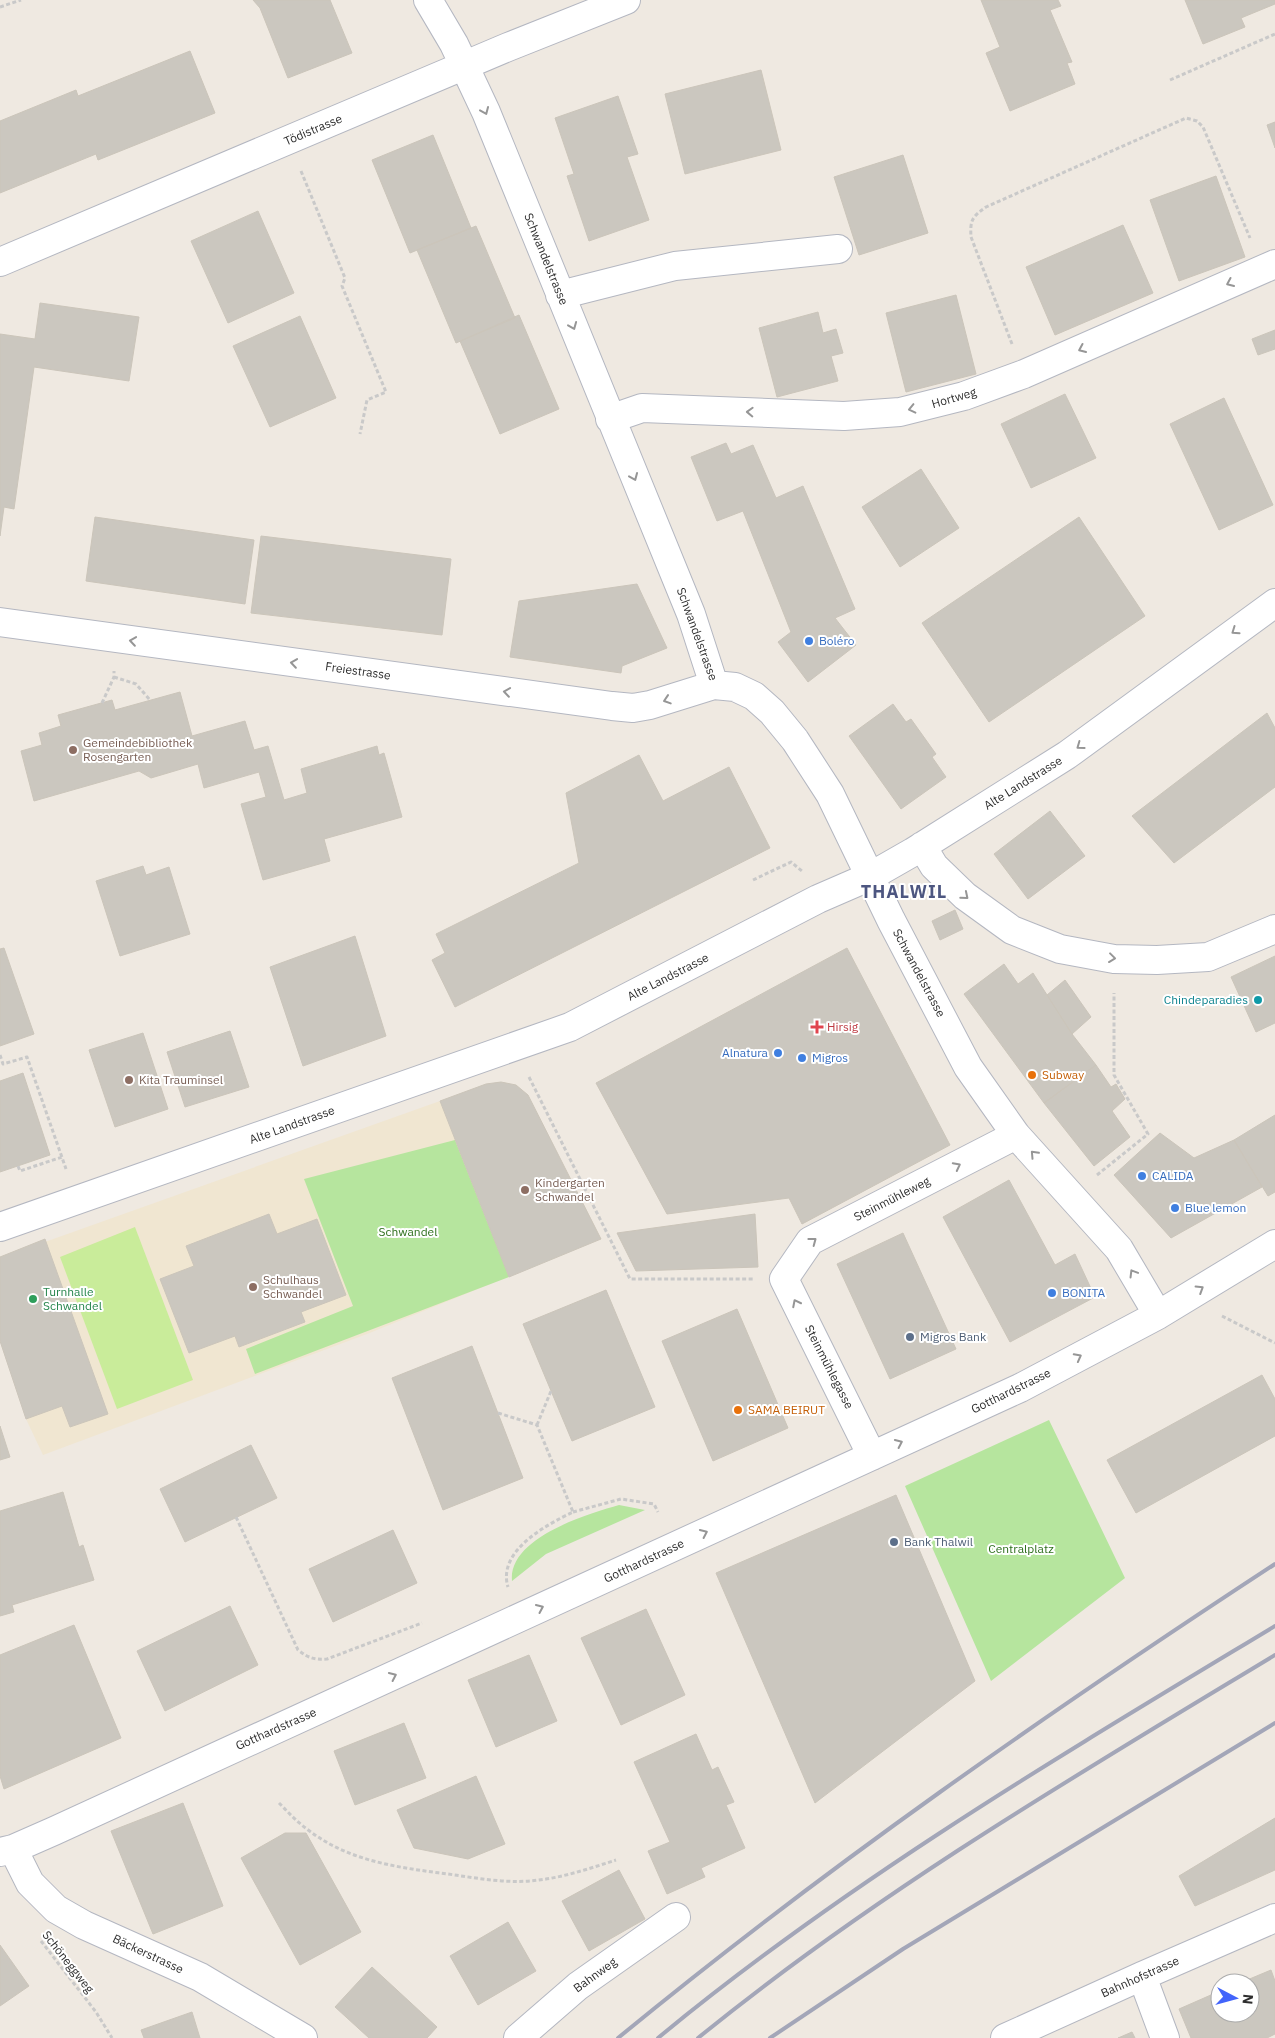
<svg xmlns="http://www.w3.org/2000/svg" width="1275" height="2038" viewBox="0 0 1275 2038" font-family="'IBM Plex Sans',sans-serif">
  <rect width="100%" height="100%" fill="#efe9e1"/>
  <path fill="#f0e6d1" d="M501 1082 516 1085 528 1095 601 1239 367 1334 43 1455 26 1419 0 1341V1258L440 1101 486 1084Z"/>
  <path fill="#b6e59e" d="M455 1140 509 1277 255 1374 246 1349 353 1306 304 1179Z
    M1049 1420 1125 1578 991 1681 905 1486Z
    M619 1505 645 1510 546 1554 512 1581C508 1538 587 1514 619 1505Z"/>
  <path fill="#c9ec9a" d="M135 1227 193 1380 117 1409 60 1257Z"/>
  <path fill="#cbc7bf" stroke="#cbc5ba" d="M253 0H330L352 53 288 78 260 8Z
    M981 0H1058L1061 6 1050 10 1072 62 1067 63 1075 84 1010 111 986 53 1000 47Z
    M1185 0H1275V4L1241 18 1245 27 1203 44Z
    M190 51 215 113 98 160 96 154 0 193V121L76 90 78 96Z
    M761 70 781 150 685 174 665 94Z
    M618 96 638 154 627 157 649 220 589 241 567 176 574 174 555 118Z
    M1275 122V148L1267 125Z
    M433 135 471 228 410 253 372 160Z
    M903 155 928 233 859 255 834 177Z
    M1216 176 1245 257 1179 281 1150 200Z
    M258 211 294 293 228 323 191 241Z
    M1123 225 1153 293 1055 335 1026 267Z
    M476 226 515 318 456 343 417 250Z
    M956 295 976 374 906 392 886 313Z
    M40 303 139 317 129 381 34 367 14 509 4 507 0 536V334L35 339Z
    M818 312 823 333 836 329 843 353 831 356 838 381 777 397 759 328Z
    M519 315 559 409 500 434 460 341Z
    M300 316 336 398 270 427 233 346Z
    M1275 330V349L1258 355 1252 339Z
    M1065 394 1096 458 1031 488 1001 424Z
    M1224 398 1273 505 1219 530 1170 424Z
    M726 443 731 454 753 445 776 498 803 486 855 609 835 618 856 645 808 682 778 642 791 632 743 511 717 521 691 457Z
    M921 469 959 528 900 567 862 507Z
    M95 517 254 540 245 604 86 581Z
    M1079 517 1145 616 989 722 922 623Z
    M261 536 451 559 442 635 251 613Z
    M637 584 667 648 622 666 621 673 510 657 519 601Z
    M180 692 192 736 245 721 254 750 268 746 284 800 307 793 301 769 377 746 379 755 384 753 402 817 324 839 330 861 263 880 241 804 266 797 259 772 204 788 198 764 151 778 139 771 34 801 21 751 42 745 39 733 61 726 58 715 112 700 115 710Z
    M893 704 906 722 911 719 936 754 932 757 946 777 901 809 849 736Z
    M1267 713 1275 728V787L1174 863 1132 816Z
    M639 755 663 801 729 767 770 848 455 1007 432 960 445 953 436 934 579 863 566 793Z
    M1050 811 1085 856 1028 899 994 854Z
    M143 866 146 875 169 867 190 934 120 956 96 881Z
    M955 910 963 929 940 940 932 921Z
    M355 936 386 1036 303 1066 270 967Z
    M4 948 34 1034 0 1046V949Z
    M847 948 950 1145 802 1224 789 1198 667 1214 596 1083Z
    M1275 956V1023L1256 1032 1231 977Z
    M1004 964 1018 984 1033 973 1072 1034 1096 1065 1044 1103 964 994Z
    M1065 980 1091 1017 1072 1034 1047 995Z
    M230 1031 249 1087 185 1107 167 1052Z
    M143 1033 168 1109 115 1127 89 1050Z
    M1096 1065 1111 1087 1116 1084 1125 1099 1112 1111 1130 1137 1094 1166 1044 1103Z
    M23 1073 50 1155 0 1172V1081Z
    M501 1082 516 1085 528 1095 601 1239 509 1277 440 1101 486 1084Z
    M1275 1115V1192L1268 1196 1234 1140Z
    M1160 1133 1194 1158 1234 1140 1262 1187 1171 1238 1114 1175Z
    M1009 1180 1055 1265 1075 1254 1095 1297 1010 1342 943 1217Z
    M269 1214 277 1234 317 1219 346 1295 301 1312 305 1322 239 1347 235 1336 189 1353 160 1279 194 1266 186 1246Z
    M755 1214 758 1267 636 1271 617 1233Z
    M903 1233 956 1349 890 1379 837 1264Z
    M45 1239 108 1414 70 1427 62 1406 26 1419 0 1341V1257Z
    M606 1290 655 1407 572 1441 523 1324Z
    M737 1309 788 1428 713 1461 662 1341Z
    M472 1346 523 1478 443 1510 392 1378Z
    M1262 1375 1275 1399V1436L1136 1513 1107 1460Z
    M0 1426 10 1457 0 1460Z
    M251 1445 277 1498 185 1542 160 1489Z
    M63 1492 79 1547 83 1545 94 1580 12 1605 14 1612 0 1616V1511Z
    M896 1495 975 1681 815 1803 716 1573Z
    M393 1530 417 1583 333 1622 309 1569Z
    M230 1606 258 1665 165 1711 137 1651Z
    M646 1609 685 1695 621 1725 581 1638Z
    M74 1625 121 1738 4 1789 0 1776V1655Z
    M529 1655 557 1721 496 1747 468 1680Z
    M404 1723 426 1778 355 1805 334 1751Z
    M696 1734 712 1770 718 1767 734 1802 726 1805 745 1848 701 1868 705 1877 667 1894 648 1851 670 1842 634 1762Z
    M476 1776 505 1844 468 1859 414 1848 397 1810Z
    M183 1803 223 1906 153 1934 111 1831Z
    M1275 1818V1870L1195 1906 1179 1876Z
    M285 1833H306L361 1932 300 1965 241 1858Z
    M619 1870 645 1919 589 1951 562 1901Z
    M508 1922 536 1971 478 2005 450 1956Z
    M0 1945 29 1986 0 2006Z
    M372 1967 437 2027 427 2038H369L335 2007Z
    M1271 1970 1275 1981V2034L1267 2038H1191L1179 2009 1220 1991V2013H1250V1983H1240Z
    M192 2012 200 2038H144L141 2030Z
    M1132 2032 1135 2038H1118Z"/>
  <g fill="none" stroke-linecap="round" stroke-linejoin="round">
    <g stroke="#b4b7c1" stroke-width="30">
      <path id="minor" d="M428 0 454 44 486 112 691 614 714 685
        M0 262 508 47 626 0
        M560 295 675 266 838 249
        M610 419 642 408 844 416 900 412 964 396 1024 374 1275 264
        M0 622 612 706 633 708 650 705 714 685 735 687 754 696 772 712 795 740 830 794 891 920 968 1067 1016 1135 1119 1249 1158 1315
        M922 846 934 866 965 896 1012 930 1060 949 1114 959 1157 960 1208 957 1275 929
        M0 1227 570 1027 818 899 871 876 913 852 1067 755 1275 603
        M872 1456 784 1279 810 1241 1016 1135
        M13 1849 30 1883 56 1909 84 1925 200 1977 303 2038
        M0 1852 13 1849 54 1831 1020 1388 1158 1315 1275 1244
        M1142 1976 1165 2038
        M518 2038 578 1986 676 1917
        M1005 2038 1142 1976 1275 1918"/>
    </g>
    <path stroke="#c9c9c9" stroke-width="3" stroke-dasharray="4 2.5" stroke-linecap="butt" d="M0 7 21 0
      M1170 80 1275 34
      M301 171 345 278 342 286 386 392 367 400 360 434
      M1012 344 971 237C970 220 972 217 986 207L1186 118 1197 121 1203 127 1250 238
      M114 677 136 684 150 700
      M102 703 114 677V671
      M753 880 791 862 802 871
      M0 1055 3 1064 27 1057 66 1169
      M529 1077 630 1279H753
      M18 1166 20 1171 62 1157
      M1097 1175 1148 1134 1114 1075V993
      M1222 1316 1275 1343
      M498 1413 537 1425 573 1512C546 1525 497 1551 508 1587
      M537 1425 551 1391
      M573 1512 621 1499 654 1504 658 1512
      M236 1517 298 1650C308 1658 315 1660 327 1659L422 1623
      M279 1803C288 1812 297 1822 307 1829 350 1863 403 1868 455 1875 482 1879 511 1884 539 1880 565 1877 591 1868 616 1860
      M41 1941 96 2012 112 2038"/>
    <use href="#minor" stroke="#fff" stroke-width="28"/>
    <path stroke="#a3a6b8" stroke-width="4" d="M618 2038C827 1866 1049 1712 1275 1564
      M658 2038C849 1880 1063 1754 1275 1626
      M698 2038C877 1892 1078 1774 1275 1655
      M770 2038 903 1949 1275 1723"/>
  </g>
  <defs><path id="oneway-chevron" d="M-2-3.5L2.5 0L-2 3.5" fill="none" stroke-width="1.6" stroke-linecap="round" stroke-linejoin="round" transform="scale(1.25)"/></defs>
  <g stroke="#969696">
    <use href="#oneway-chevron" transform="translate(485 111) rotate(67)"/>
    <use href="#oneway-chevron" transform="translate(1230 283) rotate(156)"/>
    <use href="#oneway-chevron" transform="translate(573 326) rotate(68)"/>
    <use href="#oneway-chevron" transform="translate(1082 349) rotate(156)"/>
    <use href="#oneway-chevron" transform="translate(912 409) rotate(167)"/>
    <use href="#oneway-chevron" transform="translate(750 412) rotate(-178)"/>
    <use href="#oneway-chevron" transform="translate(634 477) rotate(67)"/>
    <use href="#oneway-chevron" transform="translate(1235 631) rotate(145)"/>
    <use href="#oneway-chevron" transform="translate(133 641) rotate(-172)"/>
    <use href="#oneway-chevron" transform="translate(294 663) rotate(-172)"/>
    <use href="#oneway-chevron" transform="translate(507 692) rotate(-172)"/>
    <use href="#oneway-chevron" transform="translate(667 700) rotate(162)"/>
    <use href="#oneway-chevron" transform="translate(1080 746) rotate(144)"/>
    <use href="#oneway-chevron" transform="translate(965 896) rotate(40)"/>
    <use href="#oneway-chevron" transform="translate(1112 958) rotate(7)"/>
    <use href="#oneway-chevron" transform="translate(1034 1154) rotate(-133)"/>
    <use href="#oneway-chevron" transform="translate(957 1166) rotate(-27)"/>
    <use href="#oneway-chevron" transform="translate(813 1241) rotate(-37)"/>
    <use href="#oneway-chevron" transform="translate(1133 1273) rotate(-121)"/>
    <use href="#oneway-chevron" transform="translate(1200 1289) rotate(-32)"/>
    <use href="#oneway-chevron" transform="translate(796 1303) rotate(-117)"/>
    <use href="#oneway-chevron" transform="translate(1078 1357) rotate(-28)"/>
    <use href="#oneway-chevron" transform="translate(899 1443) rotate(-25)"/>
    <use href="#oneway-chevron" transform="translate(704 1533) rotate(-25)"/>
    <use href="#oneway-chevron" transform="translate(540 1608) rotate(-24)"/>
    <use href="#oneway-chevron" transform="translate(393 1676) rotate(-25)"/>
  </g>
  <g fill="#3f7fe0" stroke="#fff" stroke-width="2">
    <circle cx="809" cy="641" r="5"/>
    <circle cx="778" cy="1053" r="5"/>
    <circle cx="802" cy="1058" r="5"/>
    <circle cx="1142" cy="1176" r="5"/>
    <circle cx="1175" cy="1208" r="5"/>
    <circle cx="1052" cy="1293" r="5"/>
  </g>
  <g fill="#8d6e63" stroke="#fff" stroke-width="2">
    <circle cx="73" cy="750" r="5"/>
    <circle cx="129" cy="1080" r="5"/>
    <circle cx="525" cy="1190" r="5"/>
    <circle cx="253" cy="1287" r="5"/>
  </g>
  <circle fill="#0f9aa8" stroke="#fff" stroke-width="2" cx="1258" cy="1000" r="5"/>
  <path fill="#e0444e" stroke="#fff" stroke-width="2" d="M814.5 1019.5h5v5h5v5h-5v5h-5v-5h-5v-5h5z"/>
  <g fill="#e8710a" stroke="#fff" stroke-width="2">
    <circle cx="1032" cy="1075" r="5"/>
    <circle cx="738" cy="1410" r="5"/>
  </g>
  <circle fill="#2e9e5b" stroke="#fff" stroke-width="2" cx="33" cy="1299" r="5"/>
  <g fill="#5c6f8a" stroke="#fff" stroke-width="2">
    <circle cx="910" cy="1337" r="5"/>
    <circle cx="894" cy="1542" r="5"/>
  </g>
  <g text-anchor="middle" stroke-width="4" stroke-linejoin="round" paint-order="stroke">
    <g font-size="12" fill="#2e2e2e" stroke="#fff">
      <text transform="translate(313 130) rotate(-23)" y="4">Tödistrasse</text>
      <text transform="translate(546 259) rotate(68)" y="4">Schwandelstrasse</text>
      <text transform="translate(954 398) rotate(-16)" y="4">Hortweg</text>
      <text transform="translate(697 634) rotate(70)" y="4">Schwandelstrasse</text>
      <text transform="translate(358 671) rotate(8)" y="4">Freiestrasse</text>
      <text transform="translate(1023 783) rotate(-32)" y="4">Alte Landstrasse</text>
      <text transform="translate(919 973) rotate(62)" y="4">Schwandelstrasse</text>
      <text transform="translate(668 977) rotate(-27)" y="4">Alte Landstrasse</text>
      <text transform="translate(292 1125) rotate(-20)" y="4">Alte Landstrasse</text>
      <text transform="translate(892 1199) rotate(-27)" y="4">Steinmühleweg</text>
      <text transform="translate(829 1367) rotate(63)" y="4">Steinmühlegasse</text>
      <text transform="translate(1011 1391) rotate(-26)" y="4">Gotthardstrasse</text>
      <text transform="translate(644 1561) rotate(-25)" y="4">Gotthardstrasse</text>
      <text transform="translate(276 1729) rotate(-24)" y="4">Gotthardstrasse</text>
      <text transform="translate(148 1954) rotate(25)" y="4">Bäckerstrasse</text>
      <text transform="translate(68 1962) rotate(52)" y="4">Schöneggweg</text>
      <text transform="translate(595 1975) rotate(-36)" y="4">Bahnweg</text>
      <text transform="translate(1140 1977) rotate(-24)" y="4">Bahnhofstrasse</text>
    </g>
    <g font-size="12" fill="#366cbe" stroke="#fff" text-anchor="start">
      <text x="819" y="645">Boléro</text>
      <text x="768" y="1057" text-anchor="end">Alnatura</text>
      <text x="812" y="1062">Migros</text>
      <text x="1152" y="1180">CALIDA</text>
      <text x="1185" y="1212">Blue lemon</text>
      <text x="1062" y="1297">BONITA</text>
    </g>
    <g font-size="12" fill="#785e54" stroke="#fff" text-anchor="start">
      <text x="83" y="747">Gemeindebibliothek<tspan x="83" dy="14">Rosengarten</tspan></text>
      <text x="139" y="1084">Kita Trauminsel</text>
      <text x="535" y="1187">Kindergarten<tspan x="535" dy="14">Schwandel</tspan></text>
      <text x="263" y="1284">Schulhaus<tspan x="263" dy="14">Schwandel</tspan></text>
    </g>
    <g font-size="12" fill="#0d838f" stroke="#fff" text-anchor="end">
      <text x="1248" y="1004">Chindeparadies</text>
    </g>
    <g font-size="12" fill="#be3a42" stroke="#fff" text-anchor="start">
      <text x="827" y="1031">Hirsig</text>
    </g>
    <g font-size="12" fill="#c56008" stroke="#fff" text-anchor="start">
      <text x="1042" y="1079">Subway</text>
      <text x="748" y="1414">SAMA BEIRUT</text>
    </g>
    <g font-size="12" fill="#2c6e1b" stroke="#fff">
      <text x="408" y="1236">Schwandel</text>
      <text x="1021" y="1553">Centralplatz</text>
    </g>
    <g font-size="12" fill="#27864d" stroke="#fff" text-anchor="start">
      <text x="43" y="1296">Turnhalle<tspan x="43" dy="14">Schwandel</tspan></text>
    </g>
    <g font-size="12" fill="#4e5e75" stroke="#fff" text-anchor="start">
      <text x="920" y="1341">Migros Bank</text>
      <text x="904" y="1546">Bank Thalwil</text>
    </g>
    <g font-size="18" font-weight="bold" letter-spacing="1" fill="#4d5680" stroke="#fff">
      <text x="904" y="898">THALWIL</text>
    </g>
  </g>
  <g transform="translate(1235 1998) rotate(96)"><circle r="24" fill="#ffffff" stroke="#ababab"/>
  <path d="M0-4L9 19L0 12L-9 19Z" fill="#4264fb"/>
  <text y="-8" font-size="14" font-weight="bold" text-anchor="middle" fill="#2e2e2e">N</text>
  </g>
</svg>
